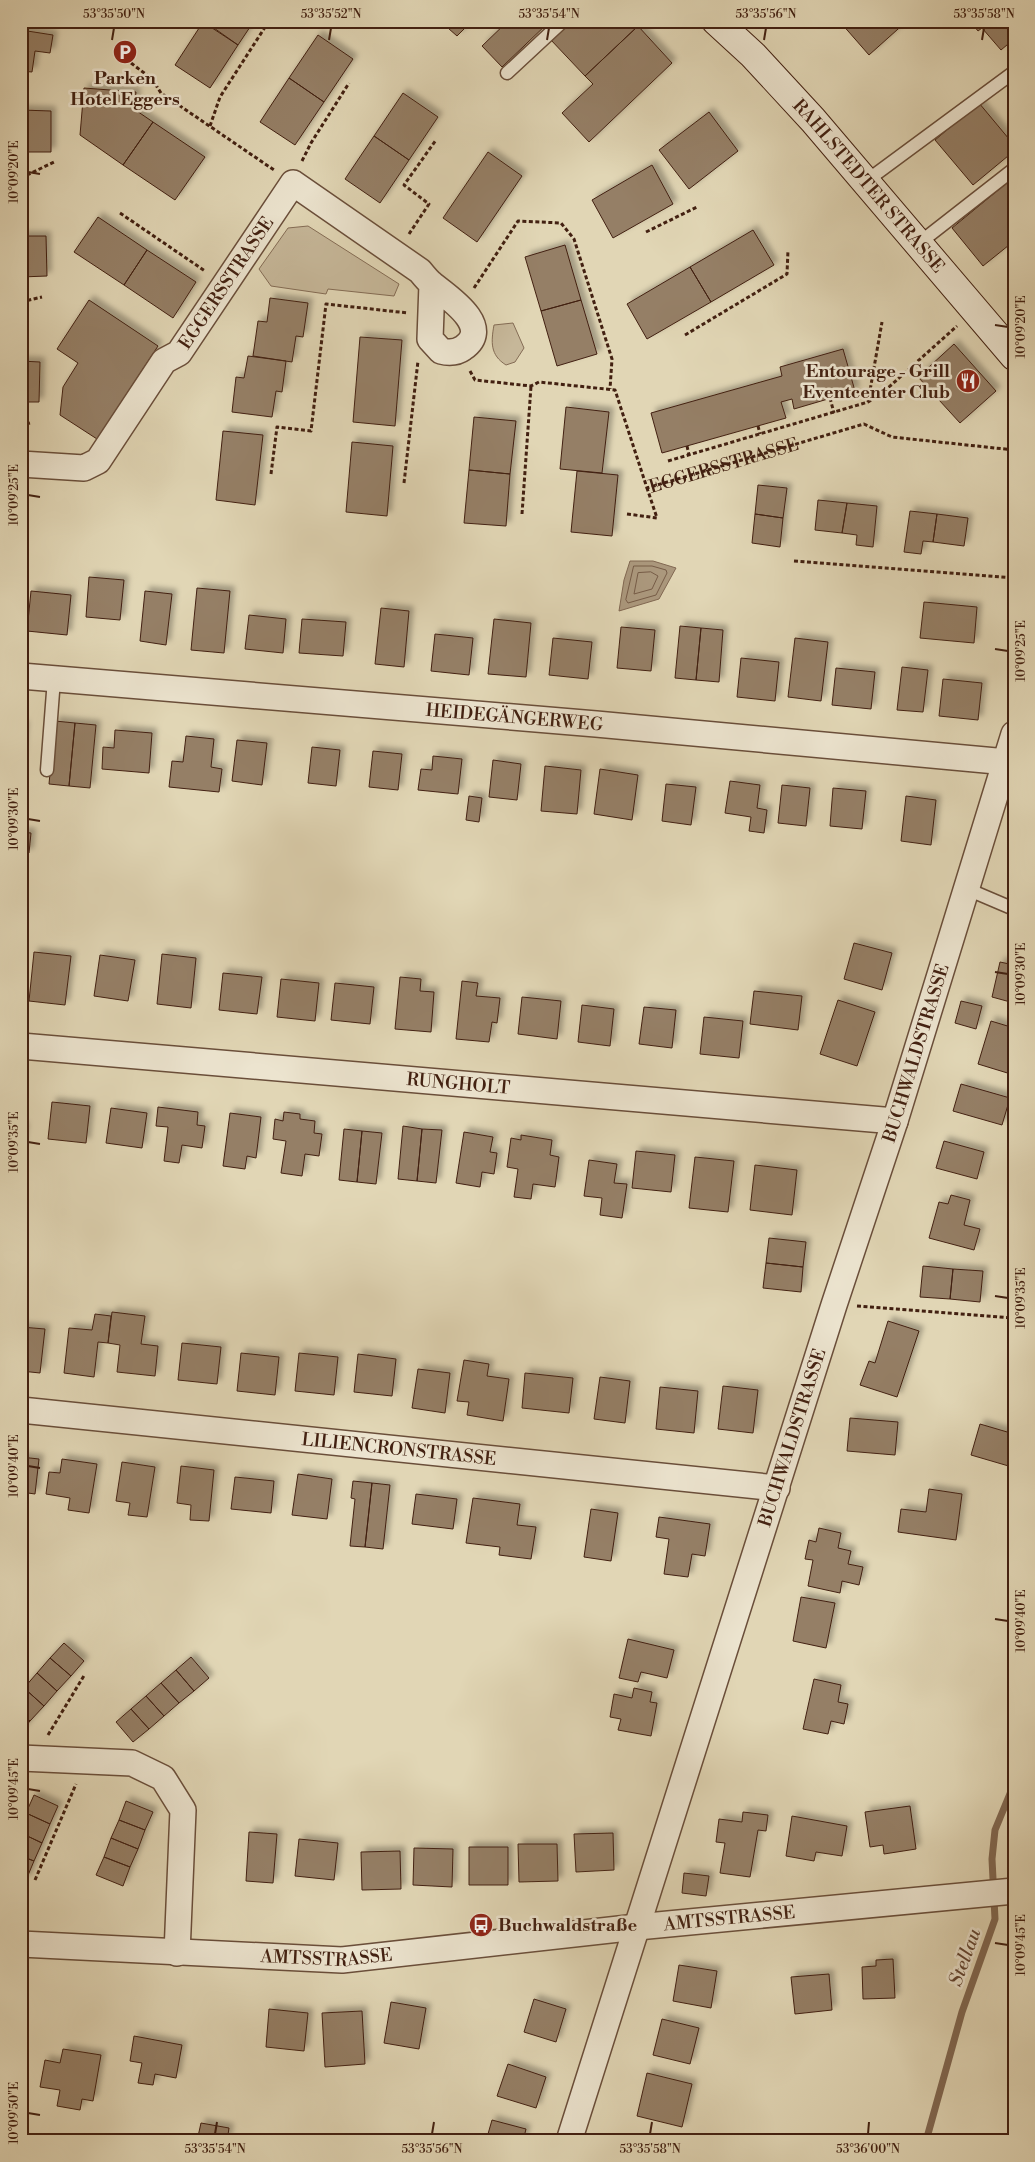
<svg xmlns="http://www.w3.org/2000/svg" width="1035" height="2162" viewBox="0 0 1035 2162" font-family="'Libre Bodoni',serif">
  <defs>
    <filter id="shadow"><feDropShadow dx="4.5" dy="-4.5" stdDeviation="2.5" flood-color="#0004"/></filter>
  </defs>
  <rect width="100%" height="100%" fill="#e1d6b5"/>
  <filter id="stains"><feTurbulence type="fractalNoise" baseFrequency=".004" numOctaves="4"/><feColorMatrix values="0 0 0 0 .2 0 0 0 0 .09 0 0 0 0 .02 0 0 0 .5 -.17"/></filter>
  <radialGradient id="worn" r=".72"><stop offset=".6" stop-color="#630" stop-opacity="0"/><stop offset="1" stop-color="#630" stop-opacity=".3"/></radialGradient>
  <path fill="#c6b799" stroke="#846c55" d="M308 226 399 284 394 296 328 289 326 294 271 286 259 269 288 228Z
    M513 323 524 348 515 362 506 365C490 355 491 342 494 325Z"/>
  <path fill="#ab987d" stroke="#816852" d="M630 561H653L676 568 659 599 619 611 624 580Z"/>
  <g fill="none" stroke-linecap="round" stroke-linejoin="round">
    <path stroke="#765c47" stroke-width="1" d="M634 566H652L666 570 667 573 656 595 628 603 626 600Z
      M651 572 658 576 652 589 634 594 638 573Z"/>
    <path stroke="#816852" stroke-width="7" d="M926 2141 962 2012 995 1919 992 1859 995 1830 1014 1784"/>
  </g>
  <path fill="#957f66" stroke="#422011" filter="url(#shadow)" d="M204 21H254L238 45Z
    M440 21H472L457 36Z
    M508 21H546L548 23 502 67 482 46Z
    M569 21H633L638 26 585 76 550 39Z
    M843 21H907L869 55 841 23Z
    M970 21H1014V39L1001 50 982 28 978 31Z
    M203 22 238 45 210 88 175 65Z
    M638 26 672 63 589 142 562 113 593 84 585 76Z
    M21 30 53 35 50 53 35 51 32 72 21 71Z
    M318 35 353 59 324 102 289 78Z
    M289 78 324 102 295 145 260 122Z
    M84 88 136 92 134 109 153 122 123 165 80 135Z
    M403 93 438 117 409 160 374 136Z
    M979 103 1014 145V151L973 185 935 140Z
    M21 110 51 111V152H21Z
    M709 112 738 151 689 189 659 150Z
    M153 122 205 157 175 200 123 165Z
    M374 136 409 160 380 203 345 179Z
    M488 152 522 176 477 242 443 218Z
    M652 165 673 204 613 238 592 200Z
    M1014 177V241L983 266 952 228Z
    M98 217 147 250 124 285 74 252Z
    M753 230 774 265 711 302 690 267Z
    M21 236H46L47 276 21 277Z
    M565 245 581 300 541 311 525 257Z
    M147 250 196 282 173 318 124 285Z
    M690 267 711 302 647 339 627 304Z
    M270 298 308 303 303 337 296 336 292 362 253 356 258 321 267 322Z
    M89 300 158 346 97 439 60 415 63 387 78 363 57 349Z
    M581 300 597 354 557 366 541 311Z
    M360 337 402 340 395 426 353 422Z
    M954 344 996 391 960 423 918 377Z
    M843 349 855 391 794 409 792 399 781 402 786 418 662 453 651 413 782 376 780 367Z
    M248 356 286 361 282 392 276 391 272 417 232 412 236 377 244 378Z
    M21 361 40 362 39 402H21Z
    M566 407 609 412 602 473 560 469Z
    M474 417 516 421 510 474 469 470Z
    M223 431 263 435 255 505 216 500Z
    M352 442 393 446 387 516 346 512Z
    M469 470 510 474 506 526 464 523Z
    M577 471 618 475 612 536 571 532Z
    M758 485 787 488 783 518 755 514Z
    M818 500 847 503 842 533 815 530Z
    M847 503 877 506 873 547 856 545 857 535 842 533Z
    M910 511 937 514 933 542 923 541 921 554 904 552Z
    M755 514 783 518 780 547 752 543Z
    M937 514 968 518 964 546 933 542Z
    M89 577 124 580 120 620 86 617Z
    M197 588 230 591 224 653 191 650Z
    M31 591 71 595 67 635 27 631Z
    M145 591 172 594 166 645 140 641Z
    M924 602 977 607 974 643 920 638Z
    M381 608 409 611 404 667 375 664Z
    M249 615 286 619 283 653 245 649Z
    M302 619 346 622 343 656 299 653Z
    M494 619 531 623 526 677 488 674Z
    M680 626 701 628 696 680 675 678Z
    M621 627 655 630 651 671 617 668Z
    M701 628 723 630 719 682 696 680Z
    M435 634 473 638 469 675 431 671Z
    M553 638 592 642 588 679 549 675Z
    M795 638 828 642 821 701 788 697Z
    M741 658 779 662 775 701 737 697Z
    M902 667 928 670 923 712 897 710Z
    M836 668 875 672 871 709 832 705Z
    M943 679 982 683 978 720 939 716Z
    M55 721 75 723 69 786 49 784Z
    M75 723 96 725 90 788 69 786Z
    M21 725 24 726 21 758Z
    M115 730 152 733 149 773 102 769 103 747 114 748Z
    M186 736 214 739 211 767 222 769 219 792 169 787 172 761 183 762Z
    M237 740 267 743 262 785 232 781Z
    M312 747 340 750 336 786 308 783Z
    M373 751 402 754 398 790 369 787Z
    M433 756 462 759 458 794 418 790 421 769 432 770Z
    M493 760 521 764 517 800 489 797Z
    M545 766 581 770 577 814 541 811Z
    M600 769 638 775 632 820 594 814Z
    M730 781 760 785 757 808 767 810 764 833 749 831 751 817 725 813Z
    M666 784 696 787 691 825 662 821Z
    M782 785 810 788 806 826 778 823Z
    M833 788 866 791 862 829 830 826Z
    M469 796 482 798 479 822 466 820Z
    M906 796 936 800 931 845 901 841Z
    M21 832 31 833 29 853H21Z
    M854 943 892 953 882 990 844 979Z
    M34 952 71 956 65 1005 29 1001Z
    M162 954 196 958 191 1008 157 1004Z
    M100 955 135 960 128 1001 94 996Z
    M1000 962 1014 965V1003L992 997Z
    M223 973 262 977 257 1014 219 1010Z
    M400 977 421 979 420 991 434 992 431 1032 395 1029Z
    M281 979 319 983 315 1021 277 1017Z
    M462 981 478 983 476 996 500 998 497 1023 492 1022 489 1042 456 1039Z
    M335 983 374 987 370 1024 331 1020Z
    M754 991 802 996 798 1030 750 1024Z
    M522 997 561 1001 557 1039 518 1034Z
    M838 1000 875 1012 857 1066 820 1054Z
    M961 1001 982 1006 976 1029 955 1023Z
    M582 1005 614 1009 610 1046 578 1042Z
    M644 1007 676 1010 672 1048 639 1044Z
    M704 1017 743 1021 739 1058 700 1054Z
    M991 1021 1014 1028V1075L978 1064Z
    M961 1084 1010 1098 1002 1125 953 1111Z
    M52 1102 90 1106 86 1143 48 1139Z
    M158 1107 198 1112 197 1125 205 1126 202 1148 182 1145 179 1163 164 1161 168 1127 156 1126Z
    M111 1108 147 1113 142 1148 106 1143Z
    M284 1112 300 1114V1119L315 1121 314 1133 322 1134 319 1156 305 1154 302 1176 281 1173 286 1141 273 1139 275 1119 283 1121Z
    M230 1113 261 1117 256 1158 247 1156 245 1169 223 1166Z
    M403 1126 422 1129 417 1181 398 1179Z
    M21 1127H24L21 1149Z
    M344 1129 362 1131 357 1182 339 1180Z
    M422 1129 442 1130 436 1183 417 1181Z
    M362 1131 382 1133 376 1184 357 1182Z
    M464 1132 493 1137 490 1152 497 1153 494 1174 482 1172 480 1187 456 1183Z
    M521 1135 552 1140 550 1155 559 1157 555 1187 533 1184 531 1199 514 1197 518 1169 507 1167 511 1138 521 1140Z
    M944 1141 984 1152 977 1179 936 1168Z
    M636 1151 675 1155 671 1192 632 1188Z
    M695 1157 734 1161 728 1212 689 1208Z
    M589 1160 617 1164 614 1183 627 1184 622 1218 600 1215 602 1198 584 1196Z
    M755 1165 797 1170 792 1215 750 1210Z
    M951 1195 970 1200 964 1225 980 1229 974 1250 929 1238 939 1202 948 1204Z
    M769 1238 806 1242 803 1267 766 1263Z
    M766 1263 803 1267 801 1292 763 1288Z
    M923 1266 953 1269 950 1299 920 1297Z
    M953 1269 983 1271 980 1302 950 1299Z
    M112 1312 145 1316 141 1344 158 1346 155 1376 117 1372 120 1345 108 1343Z
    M95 1314 111 1316 108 1343 98 1342 94 1377 64 1373 69 1328 92 1330Z
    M888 1321 919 1331 897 1397 860 1385 869 1361 875 1363Z
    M21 1327 45 1329 40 1373 21 1371Z
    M182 1343 221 1347 217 1384 178 1380Z
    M241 1353 279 1357 275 1395 237 1391Z
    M299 1353 338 1357 334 1395 295 1391Z
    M358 1354 396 1359 392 1396 354 1392Z
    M464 1360 489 1364 487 1376 509 1379 503 1421 467 1415 469 1402 457 1401Z
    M418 1369 450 1373 445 1413 412 1408Z
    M525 1373 573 1378 569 1413 522 1408Z
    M600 1377 630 1381 625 1423 594 1419Z
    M723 1386 758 1390 753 1433 718 1429Z
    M660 1387 698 1391 694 1433 656 1429Z
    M850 1418 898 1422 895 1455 847 1451Z
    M980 1424 1014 1434 1012 1467 971 1455Z
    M21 1457 39 1459 35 1494 21 1492Z
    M62 1459 97 1464 89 1513 68 1510 70 1498 46 1494 49 1472 60 1473Z
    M122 1462 155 1467 147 1517 128 1515 130 1503 116 1501Z
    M181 1466 214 1470 209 1521 190 1520 191 1505 177 1503Z
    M298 1474 332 1479 327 1519 292 1515Z
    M235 1477 274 1481 271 1513 231 1509Z
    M353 1481 372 1483 365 1547 350 1546 355 1499 351 1498Z
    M372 1483 390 1485 383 1549 365 1547Z
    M929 1489 962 1494 956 1540 898 1532 901 1509 926 1512Z
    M416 1494 457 1499 453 1529 412 1524Z
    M473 1498 520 1504 517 1525 536 1527 531 1559 499 1555 500 1547 466 1543Z
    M591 1509 618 1513 611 1561 584 1557Z
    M659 1517 710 1524 705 1556 692 1554 688 1577 664 1574 669 1539 656 1537Z
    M819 1528 841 1533 838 1548 851 1551 848 1564 863 1567 859 1585 842 1581 840 1593 808 1586 813 1560 805 1559 809 1540 816 1542Z
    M801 1597 835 1603 826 1648 793 1641Z
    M628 1639 674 1650 667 1678 641 1672 638 1682 619 1678Z
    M64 1643 84 1661 71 1676 50 1658Z
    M191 1657 209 1678 194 1691 176 1670Z
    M50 1658 71 1676 57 1691 37 1673Z
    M176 1670 194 1691 179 1703 161 1683Z
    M37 1673 57 1691 44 1706 24 1688Z
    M814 1679 841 1685 838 1702 848 1704 844 1724 831 1721 828 1734 803 1729Z
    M161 1683 179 1703 164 1716 146 1696Z
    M24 1688 44 1706 30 1721 21 1713V1691Z
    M634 1688 652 1692 650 1702 657 1703 651 1736 618 1730 621 1719 610 1717 614 1694 632 1698Z
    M146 1696 164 1716 149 1729 131 1709Z
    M131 1709 149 1729 133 1742 116 1722Z
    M21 1713 30 1721 21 1732Z
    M34 1795 58 1806 50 1824 26 1813Z
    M126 1801 153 1812 145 1830 119 1820Z
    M910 1806 916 1849 884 1854 883 1845 870 1847 865 1812Z
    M743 1812 768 1815 766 1831 758 1830 750 1877 720 1873 725 1843 716 1842 719 1819 742 1822Z
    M26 1813 50 1824 42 1843 21 1833V1824Z
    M792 1816 847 1826 842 1856 816 1852 814 1861 786 1856Z
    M119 1820 145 1830 138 1849 111 1838Z
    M249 1832 277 1834 273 1883 246 1881Z
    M21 1833 42 1843 34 1861 21 1856Z
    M613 1833 614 1870 576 1872 574 1834Z
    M111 1838 138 1849 130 1867 104 1857Z
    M299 1839 338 1843 334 1880 295 1876Z
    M518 1844H557L558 1881 519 1882Z
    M469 1847H508V1885H469Z
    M414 1848 453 1849 452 1887 413 1885Z
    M400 1851 401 1889 362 1890 361 1852Z
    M21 1856 34 1861 26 1880 21 1878Z
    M104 1857 130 1867 123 1886 96 1875Z
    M684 1873 709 1876 706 1896 682 1893Z
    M893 1959 895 1998 863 1999 862 1967 876 1966V1960Z
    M679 1965 717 1971 711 2008 673 2001Z
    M829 1974 832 2010 795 2014 791 1977Z
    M534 1999 566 2009 556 2042 524 2032Z
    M391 2002 426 2008 419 2049 384 2043Z
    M269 2009 308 2013 304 2051 266 2047Z
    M362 2011 365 2064 325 2067 322 2013Z
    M662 2019 699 2028 690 2064 653 2055Z
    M134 2036 182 2045 176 2078 155 2074 153 2085 138 2083 142 2063 130 2061Z
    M63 2049 101 2055 93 2101 82 2099 80 2110 57 2106 60 2090 40 2087 45 2060 60 2063Z
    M508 2064 546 2077 536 2108 497 2096Z
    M647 2073 692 2084 682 2127 637 2116Z
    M492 2120 526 2129 523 2141H486Z
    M201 2123 229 2128 227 2141H197Z"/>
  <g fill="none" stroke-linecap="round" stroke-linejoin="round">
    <g stroke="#6a4e3a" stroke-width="15">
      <path id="service" d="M507 73 563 21
        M865 182 1014 72
        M918 244 1014 169
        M47 770 54 679
        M967 889 1014 909"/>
    </g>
    <g stroke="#6a4e3a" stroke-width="28">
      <g id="minor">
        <path id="s2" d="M21 464 84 468 98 461 164 361 179 353 293 183 420 271C424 276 428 281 433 285 448 297 494 327 463 348 456 353 449 353 441 351L430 339 432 284"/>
        <path id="s3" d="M21 676 596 724 1007 762"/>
        <path id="s4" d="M21 1046 895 1121"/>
        <path id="s5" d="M21 1410 777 1488"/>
        <path d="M21 1758 132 1763 163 1778 183 1810 177 1953"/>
        <path id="s6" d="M21 1944 342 1960 637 1927 1014 1891"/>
        <path id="s7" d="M569 2141 834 1305 895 1121 1014 734"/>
      </g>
    </g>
    <g stroke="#422011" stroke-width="30">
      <g id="secondary">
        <path id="s8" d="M716 21 753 55 813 120 1014 356"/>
      </g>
    </g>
    <g stroke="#422011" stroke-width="3" stroke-dasharray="4 2.5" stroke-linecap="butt">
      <path d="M131 63 152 79 161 93 274 170"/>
      <path d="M210 126 220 97 269 21"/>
      <path d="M302 161 311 143 349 83"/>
      <path d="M21 178 54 162"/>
      <path d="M120 213 205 271"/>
      <path d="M646 232 697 207"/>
      <path d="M409 234 429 204 404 185 436 140"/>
      <path d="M474 288 518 221 561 223 574 239 612 359 610 389"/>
      <path d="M21 302 42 297"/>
      <path d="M685 335 787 274 788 250"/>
      <path id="s1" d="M470 371 475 380 531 386 539 382 615 390 647 488 864 424 892 437 1014 450"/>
      <path d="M830 398 834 413"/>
      <path d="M868 402 882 322"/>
      <path d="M21 425 30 423"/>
      <path d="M758 426 760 434"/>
      <path d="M687 446 689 455"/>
      <path d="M668 461 868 402 880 395 957 326"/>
      <path d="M271 474 277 427 311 431 326 304 408 313"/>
      <path d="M404 483 418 361"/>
      <path d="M522 514 531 386"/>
      <path d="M627 514 657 518 647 488"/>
      <path d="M794 561 1014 578"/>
      <path d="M857 1306 1014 1318"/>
      <path d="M48 1735 85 1674"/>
      <path d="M35 1880 76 1784"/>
    </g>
    <use href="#service" stroke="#ece4cf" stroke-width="12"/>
    <use href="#minor" stroke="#ece4cf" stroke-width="25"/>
    <use href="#secondary" stroke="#ece4cf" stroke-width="28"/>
  </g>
  <path fill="none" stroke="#422011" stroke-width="2" d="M112 40 114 28M329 40 331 28M547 40 549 28M764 40 766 28M982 40 984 28M28 172 40 174M995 325 1008 327M28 495 40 497M995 649 1008 651M28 819 40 821M995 972 1008 974M28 1142 40 1144M995 1296 1008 1298M28 1466 40 1468M995 1619 1008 1621M28 1789 40 1791M995 1943 1008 1945M28 2113 40 2115M215 2134 217 2122M432 2134 434 2122M650 2134 652 2122M868 2134 869 2122"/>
  <defs>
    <g id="parking-disc" transform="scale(1.25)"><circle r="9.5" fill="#8f2418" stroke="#ece4cf"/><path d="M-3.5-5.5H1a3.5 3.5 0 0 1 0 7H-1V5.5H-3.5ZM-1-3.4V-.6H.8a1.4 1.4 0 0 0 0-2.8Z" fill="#fff"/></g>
    <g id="restaurant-disc" transform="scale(1.25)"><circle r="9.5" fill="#8f2418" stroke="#ece4cf"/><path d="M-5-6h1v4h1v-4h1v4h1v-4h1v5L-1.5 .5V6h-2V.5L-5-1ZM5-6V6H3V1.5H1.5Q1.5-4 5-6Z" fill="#fff"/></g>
    <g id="bus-disc" transform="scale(1.25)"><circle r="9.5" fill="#8f2418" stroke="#ece4cf"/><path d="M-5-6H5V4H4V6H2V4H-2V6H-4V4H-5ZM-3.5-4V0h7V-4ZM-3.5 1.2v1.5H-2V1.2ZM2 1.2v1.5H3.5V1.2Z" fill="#fff"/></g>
  </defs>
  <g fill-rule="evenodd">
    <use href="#parking-disc" x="125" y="52"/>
    <use href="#restaurant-disc" x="968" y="381"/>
    <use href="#bus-disc" x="481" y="1925"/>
  </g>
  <g text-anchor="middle" stroke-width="5" stroke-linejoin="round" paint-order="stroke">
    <g font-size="18" font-weight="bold" fill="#422011" stroke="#ece4cf">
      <text x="125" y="84">Parken<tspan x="125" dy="21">Hotel Eggers</tspan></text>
      <text x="950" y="377" text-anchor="end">Entourage - Grill<tspan x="950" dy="21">Eventcenter Club</tspan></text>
      <text x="498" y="1931" text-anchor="start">Buchwaldstraße</text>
    </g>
    <g font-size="18" fill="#422011" stroke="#ece4cf">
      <text dy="6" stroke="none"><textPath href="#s8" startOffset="225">RAHLSTEDTER STRASSE</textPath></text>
      <text dy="6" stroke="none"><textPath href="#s2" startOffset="300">EGGERSSTRASSE</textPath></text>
      <text dy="6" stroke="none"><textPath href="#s1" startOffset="335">EGGERSSTRASSE</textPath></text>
      <text dy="6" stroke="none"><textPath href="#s3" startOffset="495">HEIDEGÄNGERWEG</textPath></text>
      <text dy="6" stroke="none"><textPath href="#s7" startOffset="1142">BUCHWALDSTRASSE</textPath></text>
      <text dy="6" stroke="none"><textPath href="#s4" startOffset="439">RUNGHOLT</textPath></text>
      <text dy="6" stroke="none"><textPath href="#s7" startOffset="738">BUCHWALDSTRASSE</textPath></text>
      <text dy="6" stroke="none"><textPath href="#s5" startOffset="380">LILIENCRONSTRASSE</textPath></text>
      <text dy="6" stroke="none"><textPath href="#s6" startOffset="711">AMTSSTRASSE</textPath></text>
      <text dy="6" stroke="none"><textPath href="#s6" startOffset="306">AMTSSTRASSE</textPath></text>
    </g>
    <g font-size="19" font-style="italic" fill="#624431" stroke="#ece4cf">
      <text transform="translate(964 1957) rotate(-70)" y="7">Stellau</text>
    </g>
  </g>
  <rect width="1035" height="2162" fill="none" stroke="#e1d6b5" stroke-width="55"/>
  <rect x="28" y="28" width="980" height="2106" fill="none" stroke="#422011" stroke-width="2"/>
  <g font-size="12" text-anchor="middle" fill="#422011">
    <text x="114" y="18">53°35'50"N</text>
    <text x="331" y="18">53°35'52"N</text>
    <text x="549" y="18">53°35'54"N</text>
    <text x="766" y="18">53°35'56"N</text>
    <text x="984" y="18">53°35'58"N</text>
    <text transform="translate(14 172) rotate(-90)" y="4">10°09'20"E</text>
    <text transform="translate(1021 327) rotate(-90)" y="4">10°09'20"E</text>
    <text transform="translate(14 495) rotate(-90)" y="4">10°09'25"E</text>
    <text transform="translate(1021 651) rotate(-90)" y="4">10°09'25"E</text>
    <text transform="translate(14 819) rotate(-90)" y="4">10°09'30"E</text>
    <text transform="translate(1021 974) rotate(-90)" y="4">10°09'30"E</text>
    <text transform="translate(14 1142) rotate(-90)" y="4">10°09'35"E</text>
    <text transform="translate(1021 1298) rotate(-90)" y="4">10°09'35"E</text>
    <text transform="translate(14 1466) rotate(-90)" y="4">10°09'40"E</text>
    <text transform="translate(1021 1621) rotate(-90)" y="4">10°09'40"E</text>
    <text transform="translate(14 1789) rotate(-90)" y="4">10°09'45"E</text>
    <text transform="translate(1021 1945) rotate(-90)" y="4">10°09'45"E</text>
    <text transform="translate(14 2113) rotate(-90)" y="4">10°09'50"E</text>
    <text x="215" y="2153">53°35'54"N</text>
    <text x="432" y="2153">53°35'56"N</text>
    <text x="650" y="2153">53°35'58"N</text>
    <text x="868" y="2153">53°36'00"N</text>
  </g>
  <rect width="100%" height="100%" filter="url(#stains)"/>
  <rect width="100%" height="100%" fill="url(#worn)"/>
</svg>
